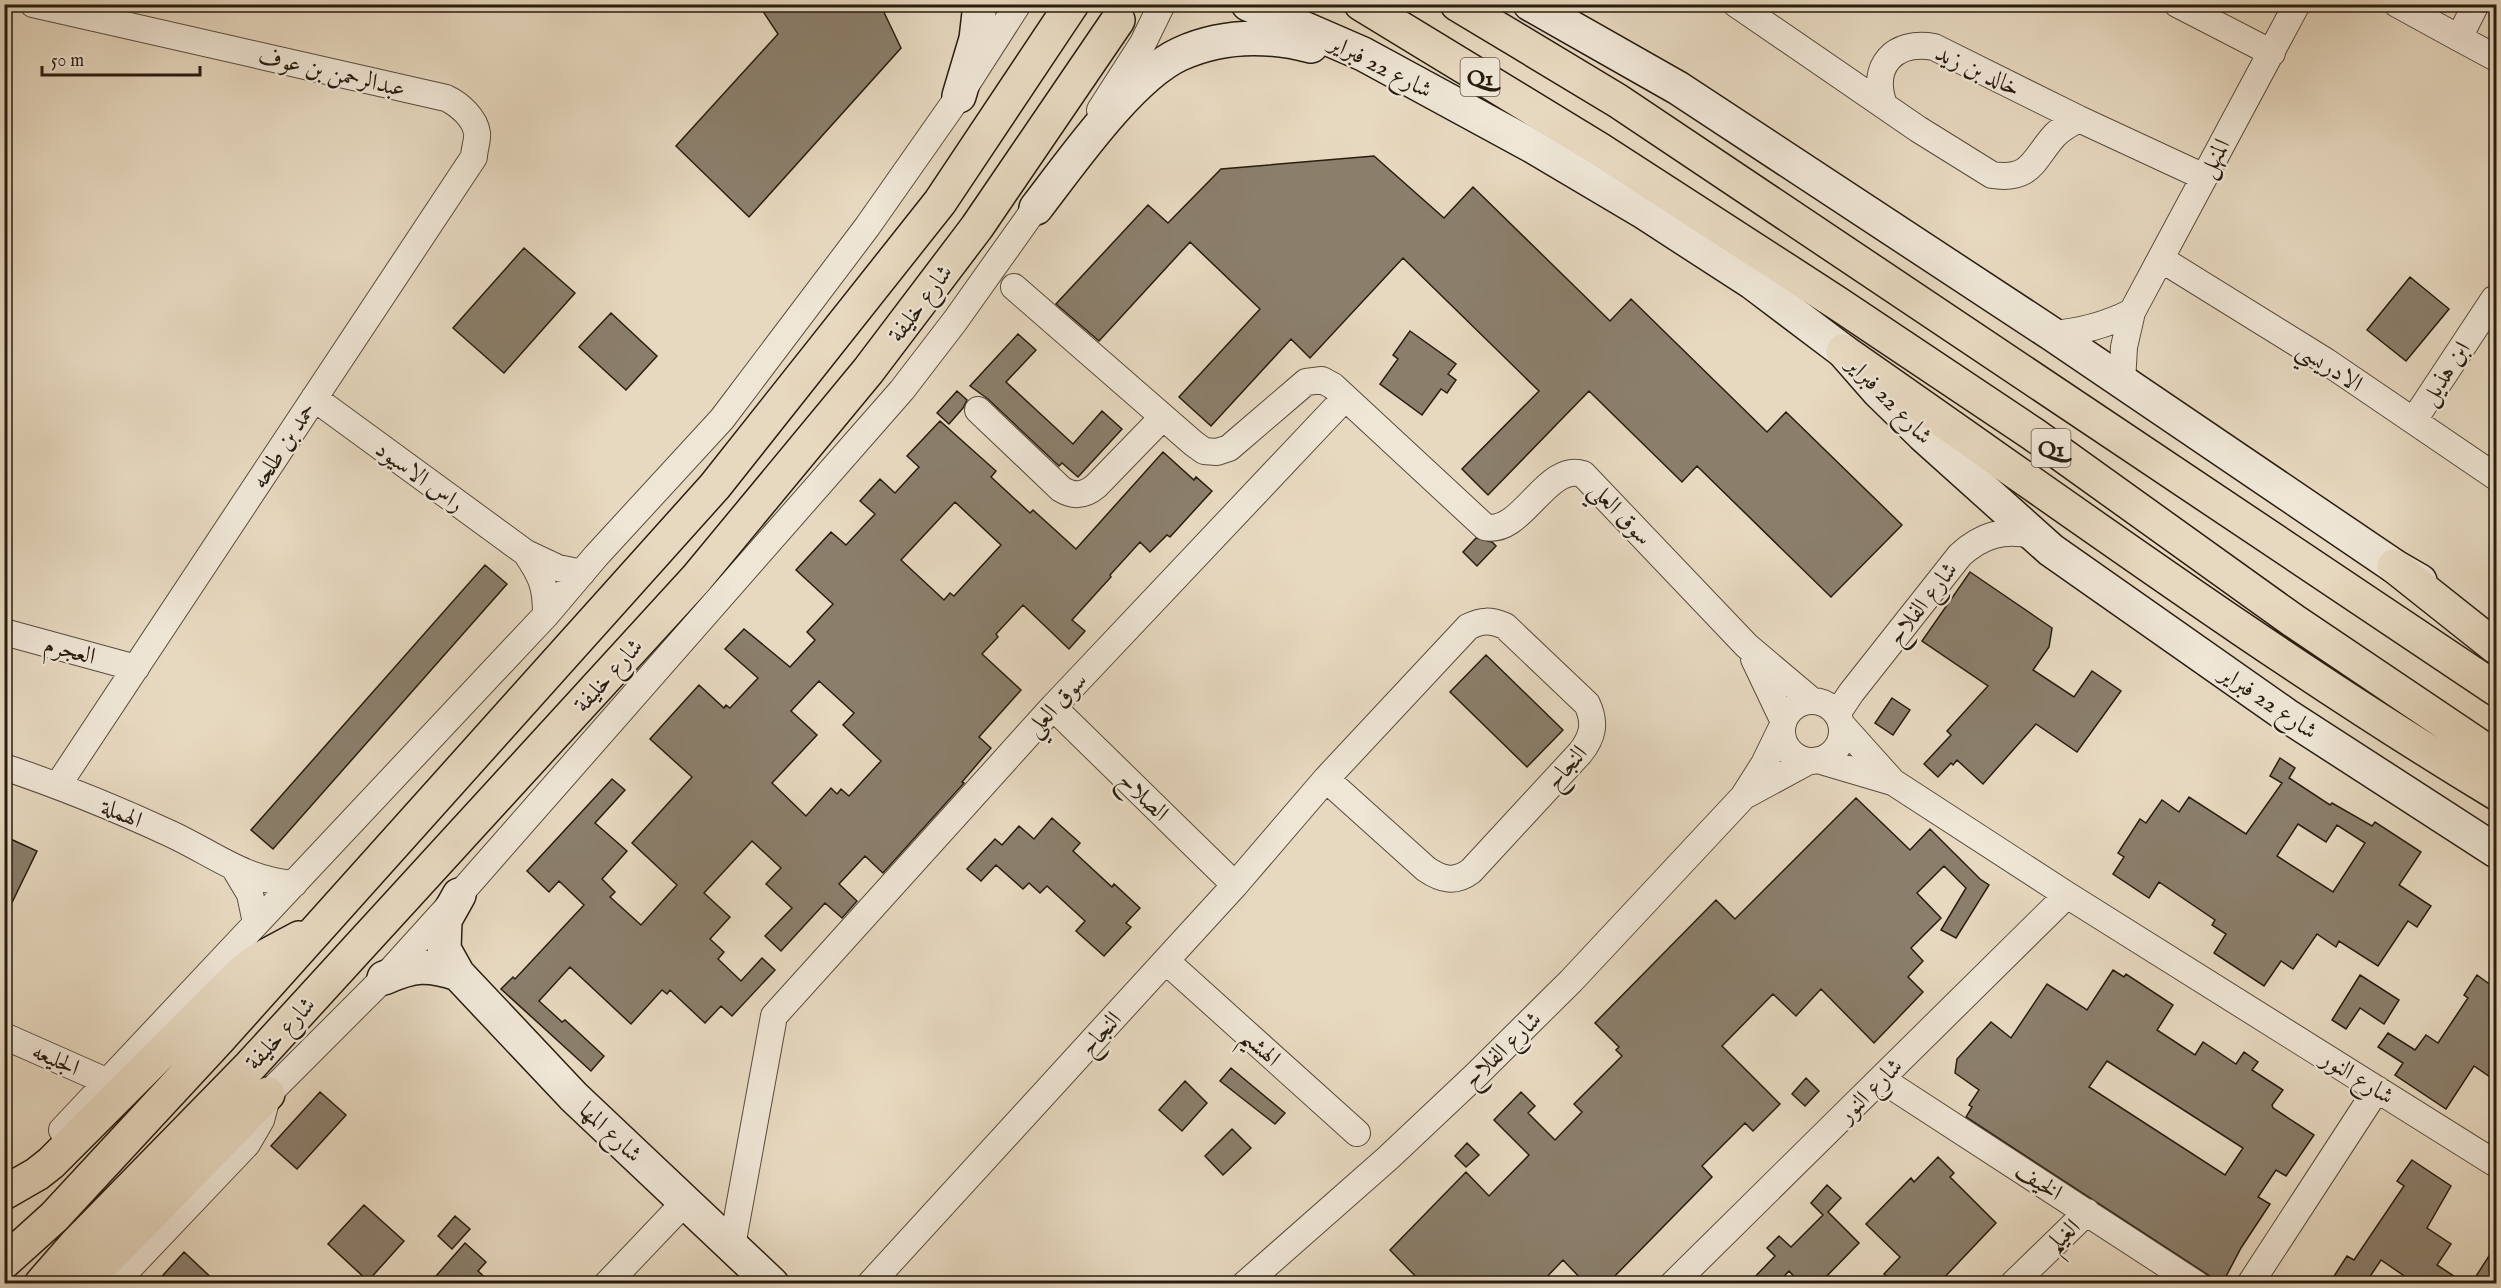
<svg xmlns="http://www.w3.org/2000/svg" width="2501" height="1288" viewBox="0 0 2501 1288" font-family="'IM FELL English',Amiri,serif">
  <rect width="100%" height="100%" fill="#e7d9c0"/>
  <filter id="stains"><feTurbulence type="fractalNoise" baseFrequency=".00333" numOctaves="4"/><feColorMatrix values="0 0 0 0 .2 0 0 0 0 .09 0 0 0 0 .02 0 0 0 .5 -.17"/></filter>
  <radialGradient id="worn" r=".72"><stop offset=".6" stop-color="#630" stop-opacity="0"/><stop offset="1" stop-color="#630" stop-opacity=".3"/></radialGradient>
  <path fill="#8b7f6c" stroke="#281d10" stroke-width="1.5" fill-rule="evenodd" d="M758 4H880L901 48 749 217 676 146 778 34Z
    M1374 156 1444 218 1473 187 1610 321 1631 299 1767 432 1786 412 1902 525 1831 597 1697 466 1682 482 1589 391 1488 495 1462 469 1539 391 1403 258 1310 358 1291 339 1211 426 1179 397 1260 309 1190 242 1099 341 1056 304 1148 205 1168 223 1221 169Z
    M524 248 575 293 504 373 453 328Z
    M2410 277 2449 309 2406 361 2367 330Z
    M611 313 657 356 626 390 579 347Z
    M1410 331 1456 364 1448 374 1456 380 1447 393 1441 389 1422 415 1380 384 1398 359 1393 355Z
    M1018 334 1036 350 1006 382 1073 444 1102 411 1122 429 1078 477 1062 463 1059 466 988 399 970 386Z
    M957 391 967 400 963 408 949 424 937 413Z
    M940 421 996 471 991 477 1030 513 1033 510 1076 549 1163 452 1194 480 1196 477 1212 491 1170 537 1167 535 1150 552 1140 542 1110 575 1111 577 1072 620 1085 631 1069 649 1023 605 996 634 998 637 982 654 1021 690 979 737 991 748 962 782 964 783 883 873 865 856 839 884 857 901 842 918 825 903 781 951 765 936 792 908 766 884 781 868 752 841 704 893 730 917 710 939 724 952 718 959 741 981 762 958 775 970 732 1016 721 1006 705 1023 670 990 667 994 662 990 631 1024 570 967 539 1001 562 1022 565 1020 604 1056 591 1071 501 989 513 977 515 979 584 905 559 881 549 892 527 871 612 779 625 790 595 823 627 851 602 879 615 892 610 897 641 925 677 885 632 843 692 777 650 739 699 685 724 708 726 705 730 708 758 678 725 649 744 629 790 667 815 640 807 632 833 604 796 570 831 532 846 545 875 514 860 501 880 479 895 493 919 467 907 456ZM955 502 1001 545 954 596 950 593 944 600 901 560ZM819 681 854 713 843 725 881 761 849 796 841 789 837 794 831 788 806 816 772 783 817 735 791 711Z
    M1476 538 1492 542 1496 546 1477 566 1463 552Z
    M485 565 507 584 273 849 251 830Z
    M1970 572 2052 628 2049 647 2033 670 2074 697 2092 671 2121 691 2077 752 2036 724 1983 784 1957 760 1953 765 1951 763 1938 777 1924 764 1951 735 1947 731 1988 686 1922 641Z
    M1486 655 1563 730 1527 767 1450 692Z
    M1892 698 1910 710 1893 735 1875 723Z
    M2280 758 2295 768 2289 778 2330 805 2332 803 2372 826 2375 822 2421 852 2399 885 2431 906 2417 927 2408 921 2378 966 2339 941 2336 947 2317 934 2293 969 2281 961 2264 986 2214 953 2226 934 2212 925 2215 920 2159 882 2149 898 2113 874 2124 857 2118 853 2140 819 2146 823 2162 800 2179 812 2189 797 2246 834 2282 783 2270 776ZM2298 824 2326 842 2337 825 2365 843 2333 892 2277 856Z
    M1856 798 1910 850 1930 829 1980 879 1989 885 1956 938 1941 930 1966 888 1944 866 1917 893 1941 918 1911 948 1923 961 1908 977 1923 992 1874 1043 1821 989 1796 1016 1773 994 1722 1046 1780 1104 1753 1131 1745 1123 1702 1166 1712 1177 1607 1284H1586L1563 1260 1540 1284H1423L1390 1250 1466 1172 1489 1196 1529 1155 1494 1120 1521 1092 1535 1106 1528 1113 1555 1140 1582 1112 1574 1104 1622 1056 1616 1050 1619 1047 1595 1023 1716 900 1735 919Z
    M1052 818 1080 843 1073 851 1112 887 1114 884 1140 908 1126 923 1131 927 1104 956 1076 931 1085 921 1047 886 1040 893 1029 883 1023 889 996 865 981 881 967 869 995 839 1002 845 1019 826 1034 839Z
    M4 836 37 851 4 919Z
    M2113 970 2124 977 2126 974 2173 1005 2157 1030 2195 1055 2203 1042 2236 1064 2244 1052 2258 1062 2252 1070 2283 1090 2272 1105 2273 1108 2314 1135 2286 1176 2276 1170 2258 1197 2270 1204 2241 1248 2222 1284 1966 1117 1972 1107 1969 1105 1979 1090 1955 1073 1957 1059 1991 1022 2011 1038 2047 984 2087 1010ZM2107 1061 2243 1148 2225 1175 2089 1087Z
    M2360 975 2399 1000 2384 1024 2360 1008 2346 1029 2332 1020Z
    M2477 975 2496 989V1081L2474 1066 2446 1109 2395 1075 2403 1063 2378 1047 2388 1033 2415 1050 2426 1035 2438 1043 2468 998 2464 995Z
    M1231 1068 1285 1113 1275 1124 1220 1081Z
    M1806 1078 1819 1091 1805 1106 1792 1094Z
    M1185 1081 1207 1103 1182 1131 1159 1110Z
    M320 1092 346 1115 297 1169 271 1146Z
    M1232 1129 1251 1148 1223 1175 1205 1156Z
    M1467 1143 1479 1155 1466 1167 1455 1156Z
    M1938 1157 1954 1173 1950 1177 1996 1223 1938 1284H1894L1884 1274 1900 1257 1866 1224 1911 1178 1914 1182Z
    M2412 1160 2451 1186 2427 1228 2451 1244 2437 1265 2466 1284H2416L2381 1260 2365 1284H2329L2347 1256 2354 1260 2404 1186 2397 1181Z
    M1827 1185 1841 1198 1828 1212 1859 1243 1819 1284H1801L1789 1271 1777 1284H1748L1775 1256 1767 1248 1779 1236 1791 1247 1823 1215 1811 1203Z
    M364 1205 404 1241 368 1281 328 1244Z
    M455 1216 470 1229 452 1249 438 1236Z
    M465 1243 486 1262 478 1271 492 1284H429Z
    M2496 1245V1284H2471Z
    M184 1252 218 1284H155Z"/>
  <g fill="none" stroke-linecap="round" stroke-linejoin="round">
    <g stroke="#584c3c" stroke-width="28">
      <path id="street" d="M33 4 446 98C459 104 475 118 477 133 478 140 474 150 474 157L58 785
        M1736 4 1918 129 1992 175C2032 181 2033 159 2055 135 2062 128 2071 123 2079 119
        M2177 4 2272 53
        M2397 4 2459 38
        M2476 4 2459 38 2496 58
        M1884 105C1870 66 1894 40 1934 47L2079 119 2204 177
        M1100 110 1143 43 1162 4
        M2161 259 2327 362 2496 477
        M1014 287 1193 443 1204 451 1217 452 1229 448 1306 382 1322 380 1333 386 1485 527C1522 536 1546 462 1583 474L1747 646 1811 700
        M2052 334C2081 332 2106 325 2132 312
        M2122 382 2124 347 2132 312 2297 4
        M314 398 526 553 558 568 582 573
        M978 410 1061 489C1074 497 1084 496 1096 486L1162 418
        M2414 420 2494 299 2496 301
        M526 553C542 577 546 586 546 615
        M4 632 136 668
        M1754 659 1783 720
        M1782 731a30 30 0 1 1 60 0a30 30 0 1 1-60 0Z
        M1053 707 1235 885
        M1837 714 1851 693 1960 555C1982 535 2003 529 2032 535
        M1841 724 1893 782 2067 895 2496 1164
        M1818 760 1889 781
        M4 767C61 786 117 809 171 834 216 855 242 879 294 884
        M1748 794 1809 761
        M235 869 250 894 256 923
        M1166 961 1357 1133
        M4 1036 108 1082
        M1881 1079 2196 1284
        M62 1130 546 615 596 556 722 419 867 227 959 96 1018 4
        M732 1246 774 1016 1053 707 1345 398
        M114 1284 247 1144 261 1120 268 1094 384 978 459 895 902 390 955 321 1046 193
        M607 1284 685 1202
        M870 1284 1235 885 1326 779 1468 627C1482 620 1490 620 1505 626L1587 704C1596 723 1593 737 1580 753L1471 871C1455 883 1442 880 1426 869L1326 779
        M1245 1284 1388 1158 1475 1076 1571 981 1743 797 1764 764 1781 729
        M1673 1284 2067 895
        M2013 1284 2087 1212
        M2250 1284 2377 1089"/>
    </g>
    <g stroke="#281d10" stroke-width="36">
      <path id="secondary" d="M1248 4 1363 54 1534 147 1642 211 1753 283 1843 351 1878 391 1923 435 2051 550 2286 715 2496 851
        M1530 4 1678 88 2052 334 2394 566 2420 581
        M959 96 976 39 980 4
        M1036 208C1071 163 1130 77 1180 54 1222 35 1268 35 1311 46
        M459 895 445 920 444 949 458 974 574 1097 772 1284
        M384 978C414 965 427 964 458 974"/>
    </g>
    <g stroke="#281d10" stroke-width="36">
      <path id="primary" d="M4 1193 37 1174 51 1163 242 972 260 959 299 938
        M4 1262 54 1217 219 1039 715 486 940 202 1072 4
        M41 1284 75 1245 251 1065 696 579 868 371 977 227 1118 20
        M83 1284 268 1094"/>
    </g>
    <g stroke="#281d10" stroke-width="36">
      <path id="highway" d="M1361 4 1599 149 1837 303 2033 434 2294 621 2496 757
        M1457 4 1618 101 2496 689
        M1843 351C2059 501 2271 657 2496 793
        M2394 566 2496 647"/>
    </g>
    <use href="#street" stroke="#efe6d6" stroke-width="26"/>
    <use href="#secondary" stroke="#efe6d6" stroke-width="33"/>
    <use href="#primary" stroke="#e7d9c0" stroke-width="33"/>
    <use href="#highway" stroke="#e7d9c0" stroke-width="33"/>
  </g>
  <g text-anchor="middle" stroke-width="4.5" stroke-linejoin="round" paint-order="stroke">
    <g fill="#efe6d6" stroke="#64594b" stroke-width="1.5">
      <rect x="1460.5" y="58" width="39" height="38" rx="4.5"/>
      <rect x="2031.5" y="429" width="39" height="38" rx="4.5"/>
    </g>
    <g font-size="22" font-weight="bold" fill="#281d10">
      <text x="1480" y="85">Q1</text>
      <text x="2051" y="456">Q1</text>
    </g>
    <g font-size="24" fill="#281d10" stroke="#efe6d6">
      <text transform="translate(1381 66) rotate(27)" y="8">شارع 22 فبراير</text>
      <text transform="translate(1978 70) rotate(25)" y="8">خالد بن زيد</text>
      <text transform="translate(332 72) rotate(13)" y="8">عبدالرحمن بن عوف</text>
      <text transform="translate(2214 158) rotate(-62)" y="8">المنهل</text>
      <text transform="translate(920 303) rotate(-53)" y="8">شارع خليفة</text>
      <text transform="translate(2330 366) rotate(33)" y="8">الادريسي</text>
      <text transform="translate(2445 373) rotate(-57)" y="8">ابن هذيل</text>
      <text transform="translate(1890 400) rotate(46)" y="8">شارع 22 فبراير</text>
      <text transform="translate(283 445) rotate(-57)" y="8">حمد بن طلحه</text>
      <text transform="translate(420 476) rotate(36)" y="8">راس الاسيود</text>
      <text transform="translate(1621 513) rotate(46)" y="8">سوق العلي</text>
      <text transform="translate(1922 603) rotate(-52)" y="8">شارع الفلاح</text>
      <text transform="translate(70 650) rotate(15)" y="8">العجرم</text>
      <text transform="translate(608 675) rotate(-48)" y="8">شارع خليفة</text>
      <text transform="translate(2269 702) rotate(34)" y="8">شارع 22 فبراير</text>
      <text transform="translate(1056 704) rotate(-47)" y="8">سوق العلي</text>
      <text transform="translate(1566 767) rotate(-49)" y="8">النجاح</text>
      <text transform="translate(1144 796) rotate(44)" y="8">الصلاح</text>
      <text transform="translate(122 813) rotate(23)" y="8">الهملة</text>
      <text transform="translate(280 1033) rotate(-47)" y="8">شارع خليفة</text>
      <text transform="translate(1100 1033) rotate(-48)" y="8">النجاح</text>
      <text transform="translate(1261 1047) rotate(42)" y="8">الهشيم</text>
      <text transform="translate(1502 1049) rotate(-44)" y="8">شارع الفلاح</text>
      <text transform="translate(56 1059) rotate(24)" y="8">الجليعه</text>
      <text transform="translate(2358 1077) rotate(32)" y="8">شارع النور</text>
      <text transform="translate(1870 1090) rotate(-45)" y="8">شارع النور</text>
      <text transform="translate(611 1132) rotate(43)" y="8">شارع المها</text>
      <text transform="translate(2039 1181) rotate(33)" y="8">الخيف</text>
      <text transform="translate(2063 1235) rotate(-44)" y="8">الغيلم</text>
    </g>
  </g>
  <rect width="2501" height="1288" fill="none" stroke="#e7d9c0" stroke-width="24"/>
  <rect x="6" y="6" width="2489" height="1276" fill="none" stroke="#281d10" stroke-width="3"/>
  <rect x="12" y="12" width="2477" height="1264" fill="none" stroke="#281d10" stroke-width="1.5"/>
  <path d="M42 66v9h158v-9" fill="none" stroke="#281d10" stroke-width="3"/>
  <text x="51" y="66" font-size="18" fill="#281d10" stroke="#efe6d6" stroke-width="4.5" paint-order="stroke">50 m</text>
  <rect width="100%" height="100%" filter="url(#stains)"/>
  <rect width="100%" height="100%" fill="url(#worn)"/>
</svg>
